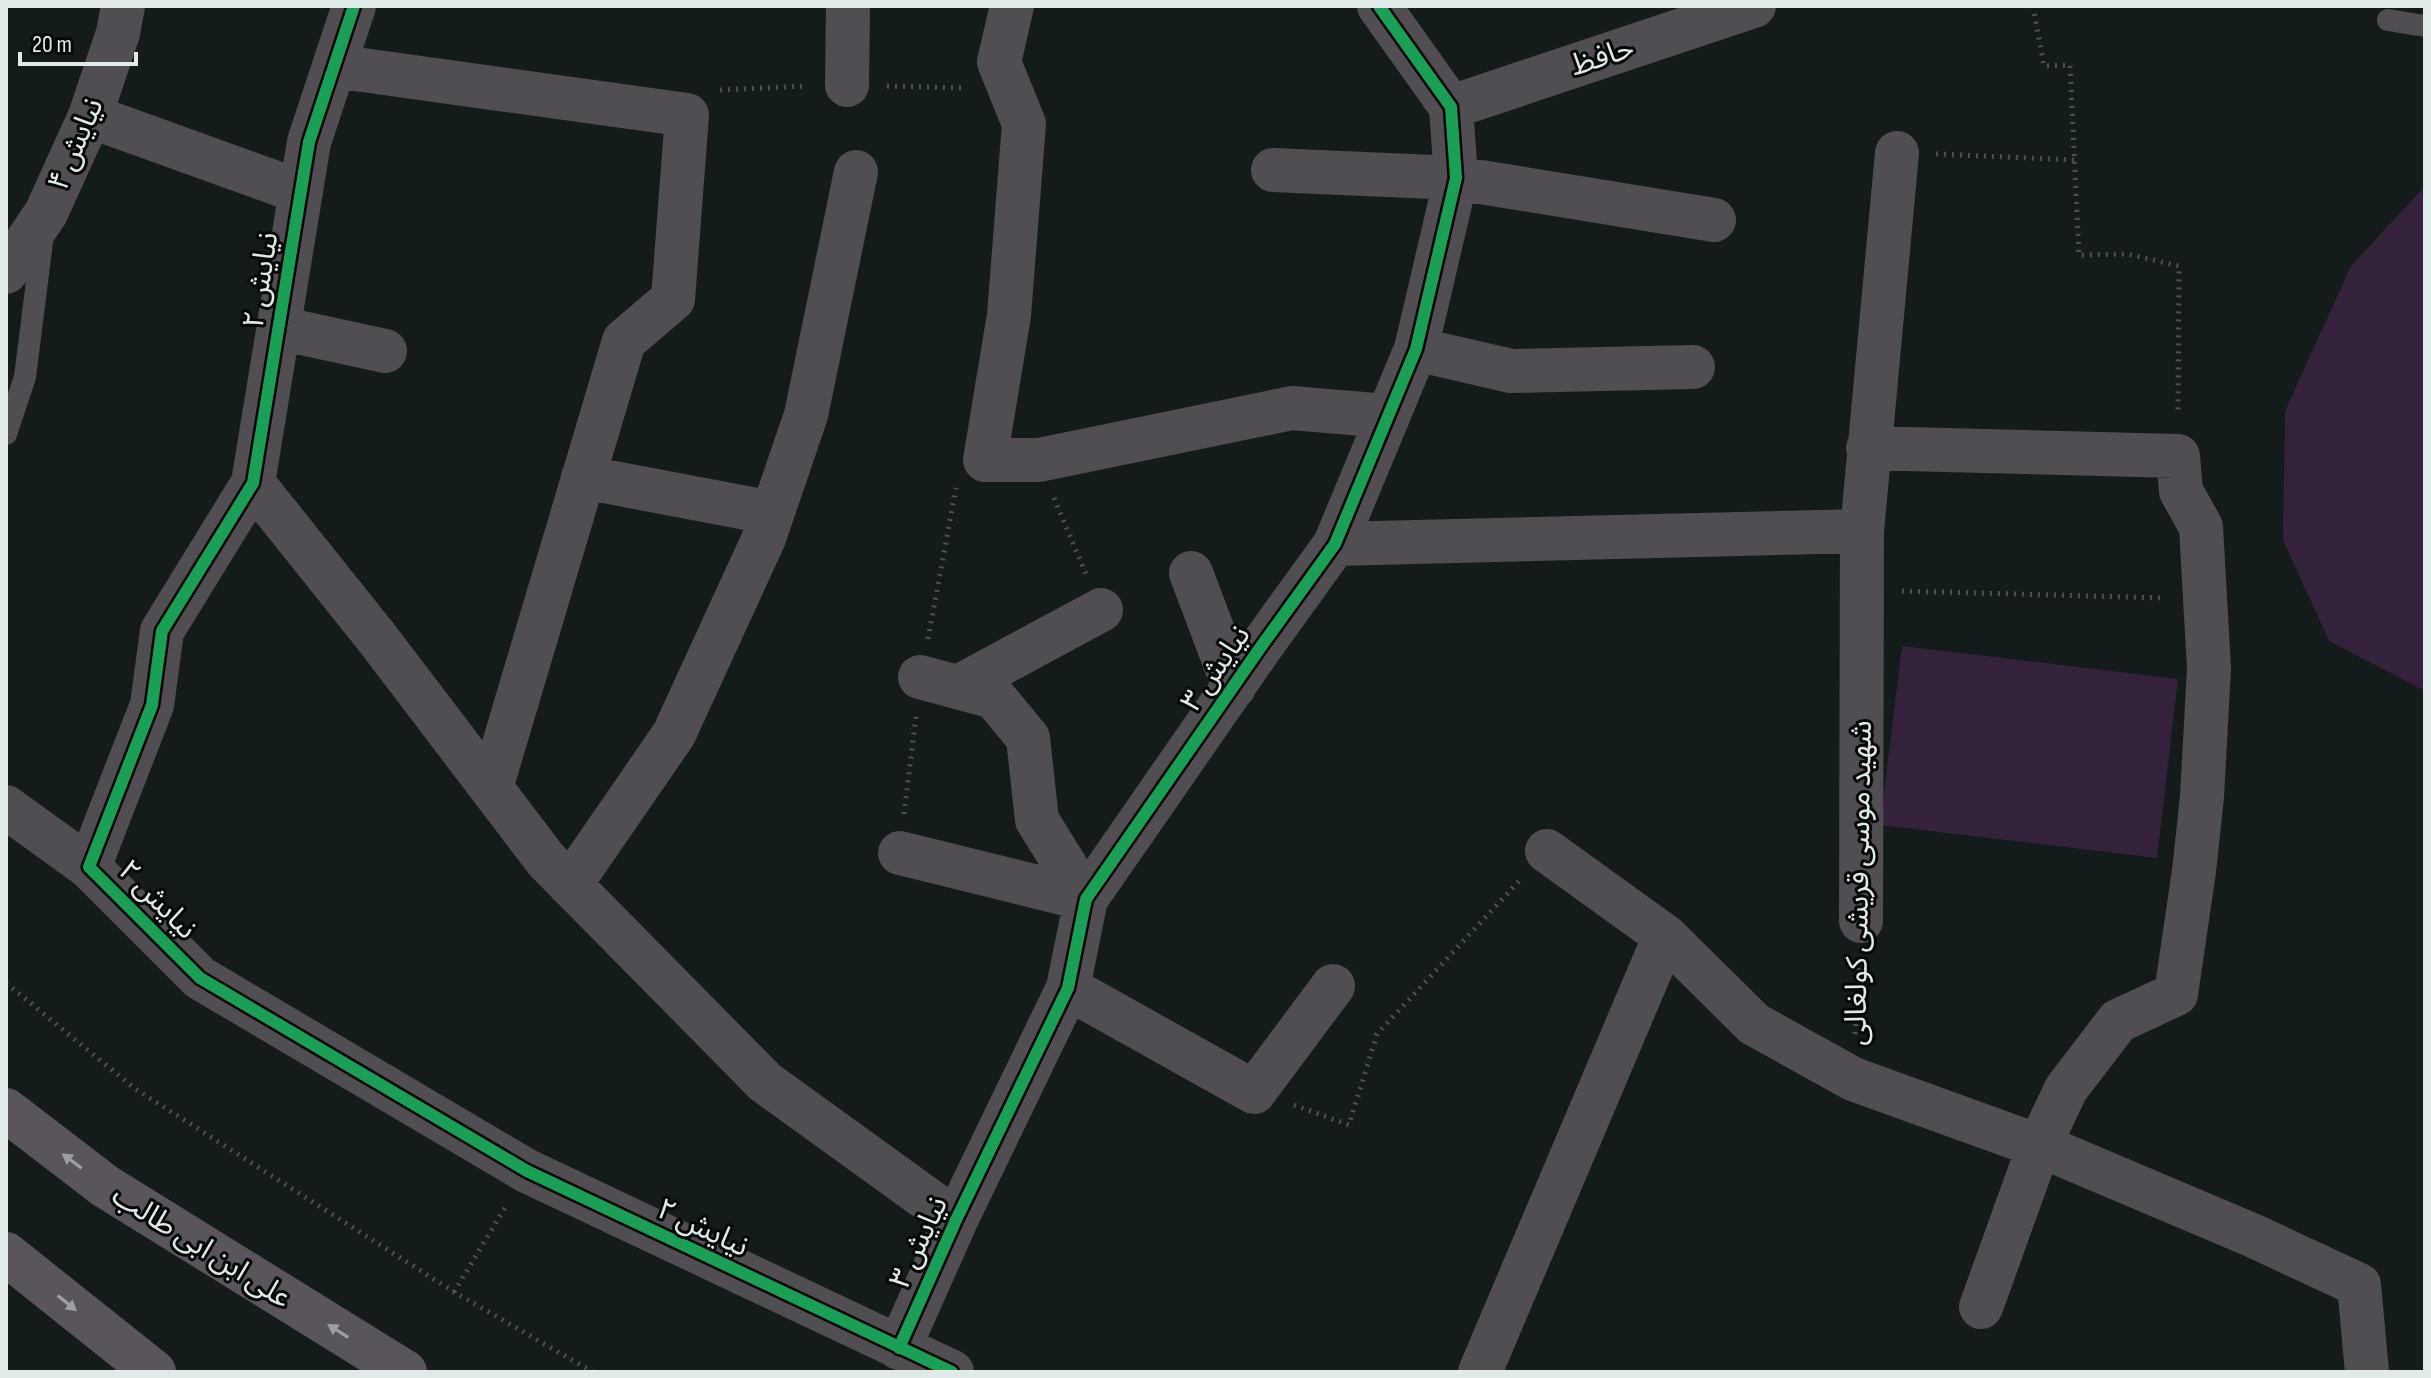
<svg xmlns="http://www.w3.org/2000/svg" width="2431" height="1378" viewBox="0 0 2431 1378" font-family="'Sofia Sans Condensed','Noto Sans Arabic',sans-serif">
  <rect width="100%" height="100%" fill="#141c1b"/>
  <path fill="#34223a" d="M2425 186V691L2329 641 2283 540 2285 411 2351 266Z
    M1902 646 2178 679 2157 858 1880 825Z"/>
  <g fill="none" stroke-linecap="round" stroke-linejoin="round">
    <path stroke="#505053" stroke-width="5" stroke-dasharray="2 6" stroke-linecap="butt" d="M2033 6 2044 66 2070 65 2079 255 2127 254 2179 266 2178 415
      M887 86 965 88
      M720 90 805 86
      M1936 154 2075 160
      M1054 498 1086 574
      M1902 591 2164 598
      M928 639 956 488
      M904 814 916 716
      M6 983 134 1088 454 1292 593 1372
      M1855 1034 1859 960
      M1294 1105 1349 1125 1377 1034 1519 881
      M454 1292 506 1206"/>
    <path stroke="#504d53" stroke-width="22" d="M2388 20 2425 26
      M6 434 25 377 43 234"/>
    <path stroke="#504d53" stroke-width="44" d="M354 6 309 142 253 483 162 631 152 705 89 867 200 978 527 1171 952 1372
      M1012 6 999 62 1024 124 1009 315 985 460H1039L1292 408 1387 416
      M334 66 687 115 673 299 624 341 491 788
      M847 85 848 6
      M1451 107 1754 6
      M90 116 301 192
      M1273 170 1456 178 1714 220
      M6 272 46 213 90 116 118 33 123 6
      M279 328 385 351
      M1416 349 1511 371 1693 367
      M1868 448 2178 456 2181 491 2201 527 2209 668 2202 797 2194 871 2176 994 2118 1021 2066 1089 2039 1146 1981 1307
      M583 477 772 513
      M253 483 377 638 546 860 765 1082 956 1220
      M1335 544 1862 531
      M1191 573 1234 687
      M920 677 994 697 1028 738 1037 820 1086 899
      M958 687 1101 610
      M6 807 89 867
      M1547 851 1665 936
      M900 853 1086 899
      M570 885 674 734 764 538 806 415 856 172
      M1861 921 1862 531 1897 153
      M1068 988 1254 1092 1333 986
      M899 1348 956 1220 1068 988 1086 899 1260 648 1335 544 1416 349 1456 178 1451 107 1379 6
      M1480 1372 1665 936 1754 1024 1853 1079 2058 1153 2254 1236 2359 1285 2367 1372"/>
    <path stroke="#5a555c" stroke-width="44" d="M6 1110 105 1186 405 1372
      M6 1254 154 1372"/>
    <g stroke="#040807" stroke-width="17">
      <path id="cycleway" d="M354 6 309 142 253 483 162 631 152 705 89 867 200 978 527 1171 952 1372
        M899 1348 956 1220 1068 988 1086 899 1260 648 1335 544 1416 349 1456 178 1451 107 1379 6"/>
    </g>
    <use href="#cycleway" stroke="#1a9f57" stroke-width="12"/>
  </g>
  <defs><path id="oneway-solid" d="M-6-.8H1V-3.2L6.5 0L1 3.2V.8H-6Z" transform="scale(2)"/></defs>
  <g fill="#9da0a2">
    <use href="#oneway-solid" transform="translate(72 1161) rotate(-143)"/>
    <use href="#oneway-solid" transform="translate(67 1303) rotate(39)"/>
    <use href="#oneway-solid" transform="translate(338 1331) rotate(-148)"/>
  </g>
  <g text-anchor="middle" stroke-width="6" stroke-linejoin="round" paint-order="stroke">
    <g font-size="30" fill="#e0eae8" stroke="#040807">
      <text transform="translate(1602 56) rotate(-18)" y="10">حافظ</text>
      <text transform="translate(75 144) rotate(-67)" y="10">نیایش ۴</text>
      <text transform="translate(260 280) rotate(-81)" y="10">نیایش ۲</text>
      <text transform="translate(1215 668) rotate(-55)" y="10">نیایش ۳</text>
      <text transform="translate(1858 883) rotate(-89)" y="10">شهید موسی قریشی کولغالی</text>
      <text transform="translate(158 899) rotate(45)" y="10">نیایش ۲</text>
      <text transform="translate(703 1227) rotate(25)" y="10">نیایش ۲</text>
      <text transform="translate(918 1242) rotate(-65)" y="10">نیایش ۳</text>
      <text transform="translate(202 1246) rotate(32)" y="10">علی ابن ابی طالب</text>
    </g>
  </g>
  <rect width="2431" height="1378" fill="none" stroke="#e0eae8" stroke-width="16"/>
  <path d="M20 52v12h116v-12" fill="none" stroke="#e0eae8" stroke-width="4"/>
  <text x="32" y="52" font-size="24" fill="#e0eae8" stroke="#040807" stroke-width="6" paint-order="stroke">20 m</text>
</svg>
